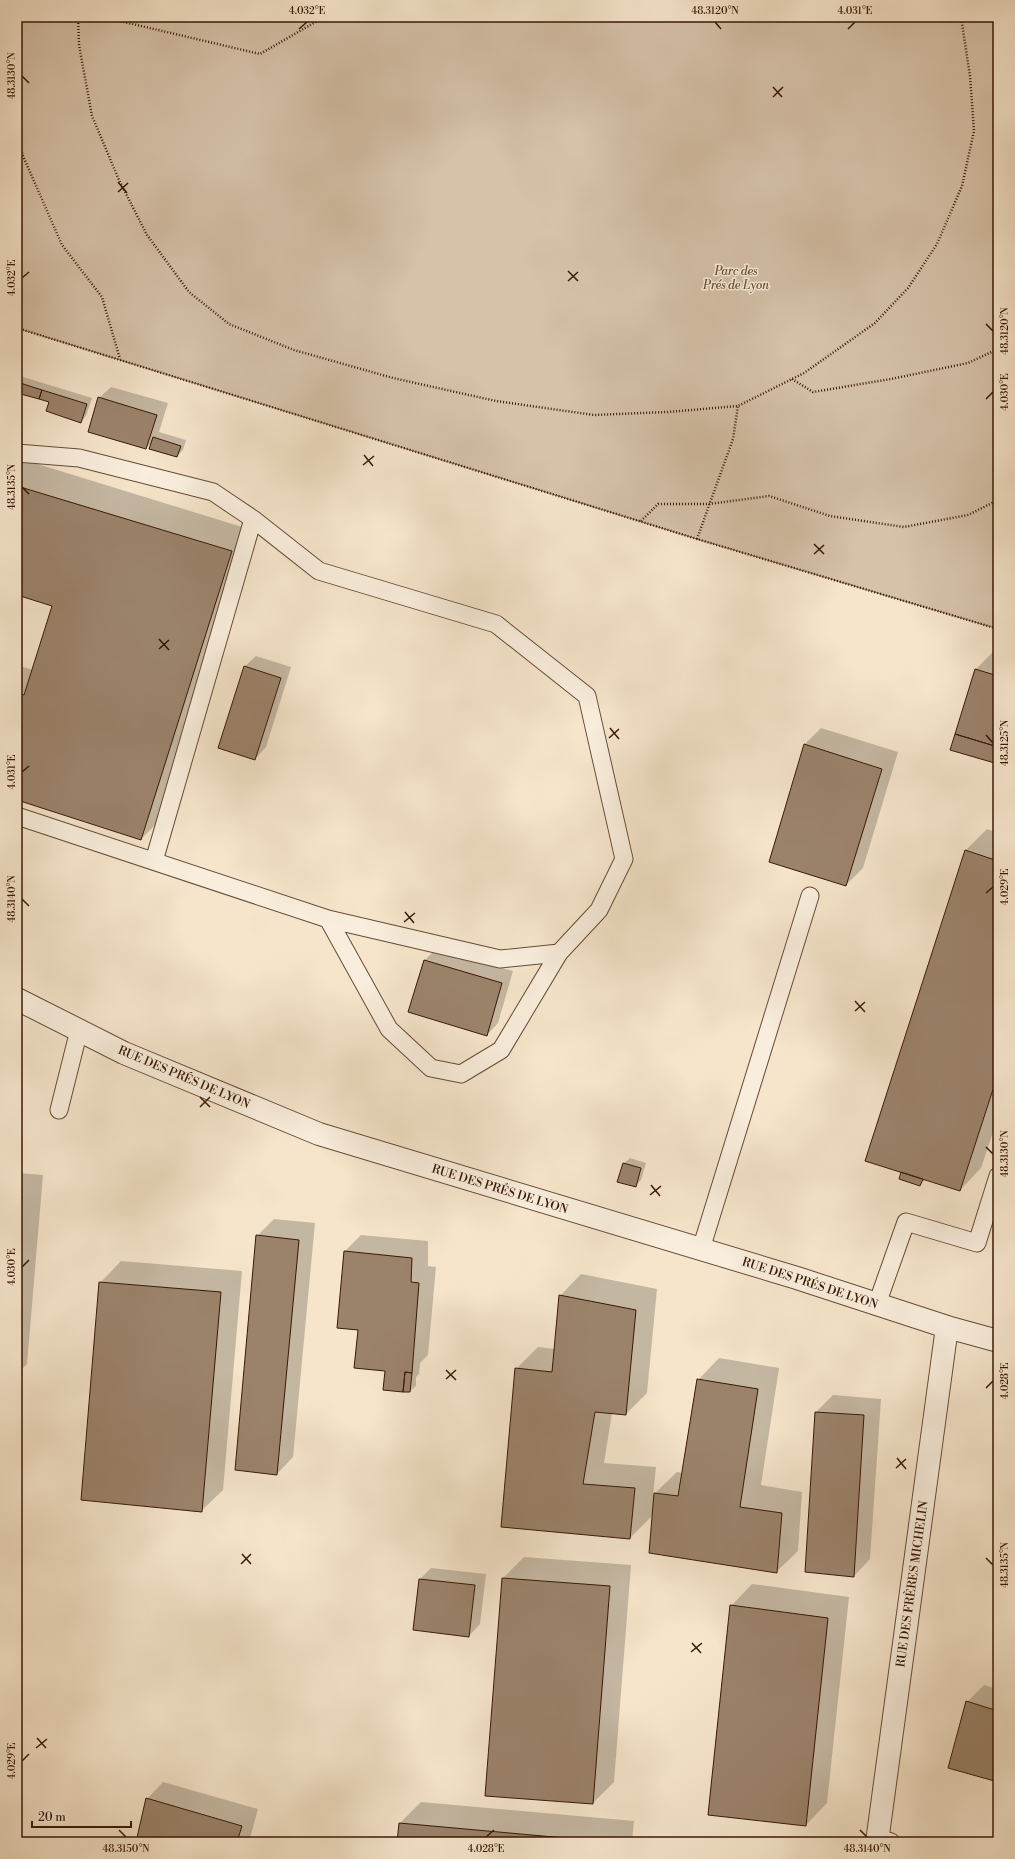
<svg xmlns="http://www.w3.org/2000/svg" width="1015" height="1859" viewBox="0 0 1015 1859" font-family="'Libre Bodoni',serif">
  <rect width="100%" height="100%" fill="#f6e5cb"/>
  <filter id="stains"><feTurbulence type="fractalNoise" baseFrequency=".005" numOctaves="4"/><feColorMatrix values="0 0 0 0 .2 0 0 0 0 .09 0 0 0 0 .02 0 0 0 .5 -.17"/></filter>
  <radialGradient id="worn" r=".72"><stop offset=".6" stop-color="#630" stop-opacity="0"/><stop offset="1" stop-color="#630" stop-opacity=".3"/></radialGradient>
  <path fill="#d6c2a9" stroke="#876d56" d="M17 17H998V629L697 539 17 328Z"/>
  <path fill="#0003" d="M20 376 92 398 86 416 81 422 50 401 17 392V379Z
    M111 387 168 403 159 432 186 440 183 450 177 456 152 442 146 448 99 398Z
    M18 458 252 530 162 818 141 839 17 799V665L33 670 53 605 17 594Z
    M997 648H998V763L976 669Z
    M256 656 291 667 266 747 255 759 244 667Z
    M821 728 898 752 863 868 846 885 804 745Z
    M987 829 998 833V1117L981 1168 960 1190 926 1179 920 1185 965 851Z
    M436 949 513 971 498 1023 487 1035 425 960Z
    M630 1158 646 1163 641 1180 635 1186 624 1163Z
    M17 1173 43 1175 27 1364 17 1374Z
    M274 1219 315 1223 293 1457 277 1474 257 1236Z
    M361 1235 428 1241V1266L436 1267 428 1355 420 1363 419 1374 416 1377V1386L410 1391 386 1370 359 1329 345 1251Z
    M121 1261 242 1271 223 1490 201 1511 100 1283Z
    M581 1274 657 1289 647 1393 626 1414 612 1413 604 1463 656 1467 653 1495 677 1472 683 1473 698 1380 719 1358 779 1368 761 1485 802 1492 798 1551 776 1572 654 1514 630 1538 502 1527 516 1369 538 1347 555 1349 560 1296Z
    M833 1395 881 1399 870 1559 854 1576 806 1571 816 1412Z
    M524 1557 631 1565 614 1782 593 1803 503 1578Z
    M431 1568 486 1574 480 1624 469 1636 420 1579Z
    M752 1584 849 1597 827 1803 806 1825 731 1606Z
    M984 1685 998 1689V1781L967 1702Z
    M163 1782 258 1809 249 1842H137L147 1799Z
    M421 1802 634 1821 632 1842H398L400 1823Z"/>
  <path fill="#9b836b" stroke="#381804" d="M17 382 42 390 39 399 17 393Z
    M42 390 87 404 81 423 46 411 49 402 39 399Z
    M98 397 157 415 146 449 88 432Z
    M153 437 181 446 177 457 149 449Z
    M17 486 232 551 141 840 17 800V693L24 695 52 606 17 595Z
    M244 666 281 678 255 760 218 748Z
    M975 669 998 676V747L955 734Z
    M955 734 998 747V764L950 750Z
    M804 744 882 769 846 886 769 862Z
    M965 850 998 861V1074L960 1191 865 1161Z
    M424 960 502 983 487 1036 408 1012Z
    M623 1163 641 1168 636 1187 617 1182Z
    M901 1172 923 1179 920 1186 899 1179Z
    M17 1196H22L17 1254Z
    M256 1235 299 1240 277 1475 235 1470Z
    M344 1251 412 1258 411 1282 419 1283 412 1373 405 1372 403 1392 383 1390 385 1371 354 1368 358 1330 337 1328Z
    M99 1282 221 1292 202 1512 81 1500Z
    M559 1295 636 1310 626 1415 595 1412 583 1484 635 1488 630 1539 501 1527 515 1368 552 1372Z
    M405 1372 412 1373 410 1392H403Z
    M697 1379 758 1389 740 1507 782 1513 777 1573 649 1553 654 1493 678 1496Z
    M815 1412 864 1415 854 1577 805 1572Z
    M502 1578 610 1586 593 1804 485 1796Z
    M419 1579 475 1585 469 1637 413 1630Z
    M730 1605 828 1618 806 1826 708 1815Z
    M966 1701 998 1711V1782L948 1768Z
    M146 1798 242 1826 237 1842H136Z
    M399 1823 609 1842H397Z"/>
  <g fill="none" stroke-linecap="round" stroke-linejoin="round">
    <g stroke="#684b36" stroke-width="19">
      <path id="service" d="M17 453 79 458 213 492 253 519 319 571 496 624 587 696 624 859 599 910 559 953 500 959 328 919 17 816
        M154 861 253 519
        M328 919 389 1029 431 1068 461 1074 501 1050 559 953
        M59 1110 79 1030
        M701 1249 810 896
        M877 1304 906 1222 977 1243 998 1176
        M877 1838 891 1842"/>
    </g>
    <g stroke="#684b36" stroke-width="24">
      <path id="minor" d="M17 999 124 1053 319 1134 797 1278 947 1327 998 1341
        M877 1842 947 1327"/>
    </g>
    <path stroke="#381804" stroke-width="2.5" stroke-dasharray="1 2" stroke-linecap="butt" d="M78 17 79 45 92 116 119 180 147 235 189 292 229 324 294 350 393 378 496 401 594 415 667 412 738 406 804 373 875 323 908 288 937 244 962 186 974 131 970 76 961 17
      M103 17 260 54 324 17
      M17 135 23 156 62 245 102 297 120 359
      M17 328 697 539 998 629
      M792 379 813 392 891 379 968 363 998 349
      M641 521 658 504H709L769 496 830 516 904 527 968 515 998 500
      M697 539 733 439 738 406"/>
    <use href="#service" stroke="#f9eedd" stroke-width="17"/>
    <use href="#minor" stroke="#f9eedd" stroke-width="22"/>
  </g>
  <path fill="none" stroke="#381804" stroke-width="1.5" d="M715 22 721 29M299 29 307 22M848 29 855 22M22 76 29 83M773 87 782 97M773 97 783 87M118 182 127 193M118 192 128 183M568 271 578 281M22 278 29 272M568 281 578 272M986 324 993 331M986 399 993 392M364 455 373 466M363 465 374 456M22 487 29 494M814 544 824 554M814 554 824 545M159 639 169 650M159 649 169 640M610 728 619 739M986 735 993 743M609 738 619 729M22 772 29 766M986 893 993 887M22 899 29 906M405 912 414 923M404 922 415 913M855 1001 865 1012M855 1011 865 1002M200 1097 210 1107M200 1107 210 1097M986 1147 993 1154M651 1185 660 1196M650 1195 661 1186M22 1267 29 1260M446 1370 456 1380M446 1379 456 1370M986 1388 993 1381M897 1458 906 1469M896 1468 906 1459M242 1554 251 1564M986 1558 993 1565M241 1564 251 1554M692 1643 701 1653M691 1652 702 1643M37 1738 46 1748M36 1748 47 1739M22 1761 29 1754M119 1830 126 1837M860 1830 867 1837M486 1837 494 1830"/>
  <g text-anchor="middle" stroke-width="3" stroke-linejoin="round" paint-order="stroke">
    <g font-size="12" font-style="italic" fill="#674b36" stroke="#f9eedd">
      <text x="736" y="275">Parc des<tspan x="736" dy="14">Prés de Lyon</tspan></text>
    </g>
    <g font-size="12" fill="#381804" stroke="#f9eedd">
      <text transform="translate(184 1077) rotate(23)" y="4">RUE DES PRÉS DE LYON</text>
      <text transform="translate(500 1189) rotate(17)" y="4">RUE DES PRÉS DE LYON</text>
      <text transform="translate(810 1283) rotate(18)" y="4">RUE DES PRÉS DE LYON</text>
      <text transform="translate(912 1584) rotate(-82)" y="4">RUE DES FRÈRES MICHELIN</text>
    </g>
  </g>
  <rect width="1015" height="1859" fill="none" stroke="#f6e5cb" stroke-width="44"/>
  <path d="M32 1821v6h99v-6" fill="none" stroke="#381804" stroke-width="2"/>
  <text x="38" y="1821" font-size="12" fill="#381804" stroke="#f9eedd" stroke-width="3" paint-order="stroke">20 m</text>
  <rect x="22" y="22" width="971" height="1815" fill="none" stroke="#381804" stroke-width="1.5"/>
  <g font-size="10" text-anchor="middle" fill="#381804">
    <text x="307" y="14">4.032°E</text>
    <text x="715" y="14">48.3120°N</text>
    <text x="855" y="14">4.031°E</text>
    <text transform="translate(11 76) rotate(-90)" y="4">48.3130°N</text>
    <text transform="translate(11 278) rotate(-90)" y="4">4.032°E</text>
    <text transform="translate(1004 331) rotate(-90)" y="4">48.3120°N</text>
    <text transform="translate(1004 392) rotate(-90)" y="4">4.030°E</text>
    <text transform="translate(11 487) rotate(-90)" y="4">48.3135°N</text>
    <text transform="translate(1004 743) rotate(-90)" y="4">48.3125°N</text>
    <text transform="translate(11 772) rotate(-90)" y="4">4.031°E</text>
    <text transform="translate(1004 887) rotate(-90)" y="4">4.029°E</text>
    <text transform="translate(11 899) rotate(-90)" y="4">48.3140°N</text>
    <text transform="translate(1004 1154) rotate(-90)" y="4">48.3130°N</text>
    <text transform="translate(11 1267) rotate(-90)" y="4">4.030°E</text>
    <text transform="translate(1004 1381) rotate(-90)" y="4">4.028°E</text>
    <text transform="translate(1004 1565) rotate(-90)" y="4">48.3135°N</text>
    <text transform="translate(11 1761) rotate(-90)" y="4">4.029°E</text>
    <text x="126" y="1852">48.3150°N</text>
    <text x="486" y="1852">4.028°E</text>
    <text x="867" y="1852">48.3140°N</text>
  </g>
  <rect width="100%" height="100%" filter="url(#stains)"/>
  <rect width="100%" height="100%" fill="url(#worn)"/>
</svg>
